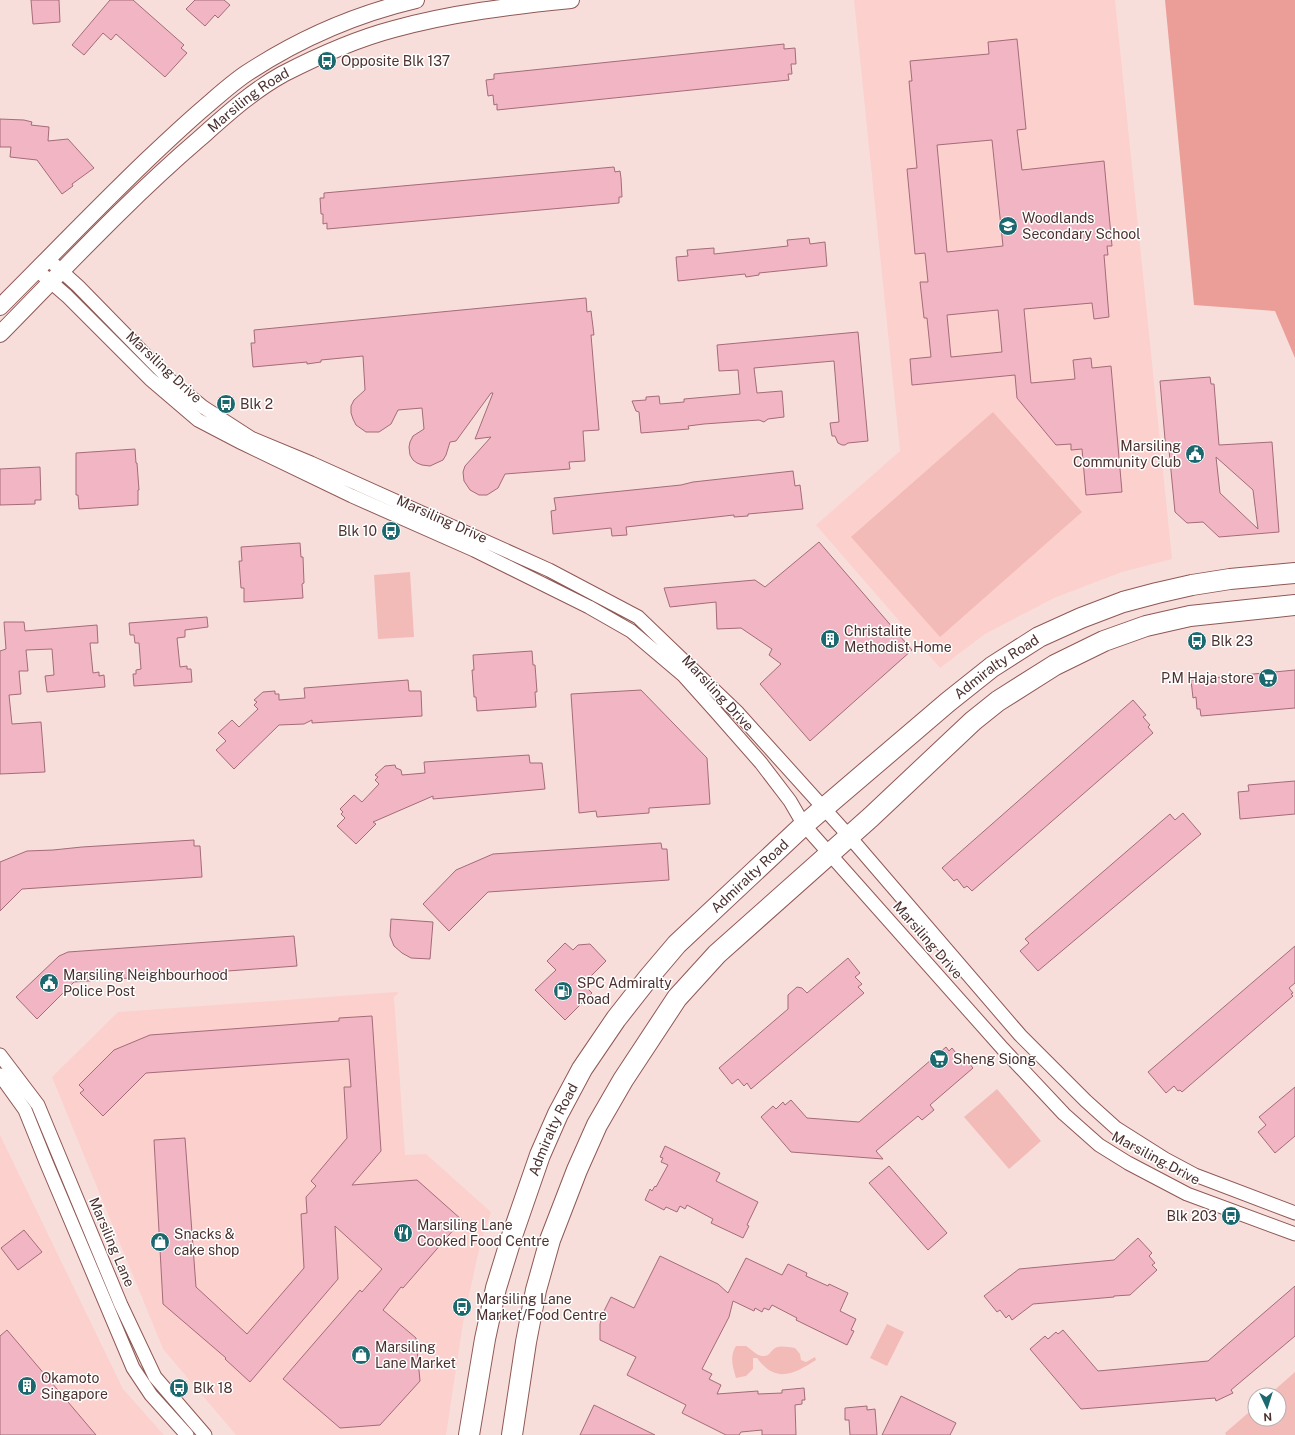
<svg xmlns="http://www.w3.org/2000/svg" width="1295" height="1435" viewBox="0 0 1295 1435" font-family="'Public Sans',sans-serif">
  <rect width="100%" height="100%" fill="#f8dedb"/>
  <path fill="#fcd0cc" d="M854 0H1115L1172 559 1122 572 1054 598 985 634 940 668 816 525 900 451Z
    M396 992 399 993 394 997 405 1155 426 1154 491 1212 480 1245 463 1323 446 1435H236L163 1349 52 1077 118 1012Z
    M0 1135 123 1389 164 1435H0Z"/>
  <path fill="#f2bbb7" d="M993 412 1082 512 940 637 851 537Z
    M410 572 414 637 378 639 374 575Z
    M997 1089 1041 1141 1009 1169 964 1117Z
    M887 1324 904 1332 887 1366 870 1358Z
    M736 1346H746C751 1349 756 1355 762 1356 770 1357 770 1351 775 1348 781 1345 789 1347 795 1348L800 1354 801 1360 806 1362 815 1357 816 1360C794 1374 776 1384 757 1358H753V1369L746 1376 736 1378C733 1367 729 1357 736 1346Z
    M1295 1372V1435H1226L1225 1433 1255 1407V1419H1279V1395H1269Z"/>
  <path fill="#eb9e98" d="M1165 0H1295V358L1275 311 1194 305Z"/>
  <path fill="#f2b5c3" stroke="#a46b79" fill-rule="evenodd" d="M31 0H59L60 22 33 24Z
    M110 0H133L184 45 181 48 187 53 165 77 116 34 111 40 103 33 84 55 72 45Z
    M195 0H224L230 5 218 18 215 15 205 26 186 9Z
    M1017 39 1026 129 1017 130 1022 170 1104 161 1112 246H1107L1108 255H1104L1109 317 1094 319 1092 303 1024 309 1031 383 1075 379 1073 360 1091 358 1092 368 1111 366 1122 492 1086 495 1082 449 1071 450V444L1056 445 1017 398 1015 375 912 385 910 359 931 357 927 318H924L920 282H928L925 253 915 254 907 169 917 168 909 81H912L910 61 989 54 988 42ZM992 140 1003 246 947 252 937 145ZM998 310 1002 352 951 357 947 315Z
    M784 44V49L795 48 796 64H791L792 74H788L789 80 497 110V104L494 105 493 95 488 96 486 80 494 79V74Z
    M0 119 24 120 32 122 31 125 49 127 48 141 68 139 94 168 72 184 73 186 62 194 37 160 10 157 11 147H0Z
    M614 167 615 172 620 171 621 178 622 197H619V203L327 229V223L323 224V214H321L320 198H324V193Z
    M809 238 810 244 825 242 827 266 759 273V275L746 277 745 274 678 281 676 257 688 256 687 250 714 248V254L788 246 787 240Z
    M586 298 587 312 591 311 594 335H591L599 430 583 431 585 461 569 462 570 469 505 474 498 488 487 495H479L470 490 464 481 463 472 465 466 491 437 475 439 493 393H491L456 441 450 442 446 455 443 460 430 466 422 465 417 463 413 460 410 455 409 447 410 442 413 436 424 429 422 408 398 410 391 424 379 432H366L356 425 353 419 351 413V406L354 400 365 390 363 356 321 360V362L307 364V362L253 367 251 343H255L254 330Z
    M858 332 868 441 848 443 845 445H842L838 443 835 436H832L830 423 839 422 834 361 754 368 757 393 782 391 784 417 768 419 764 422 759 420 704 424 688 426 689 429 641 433 639 412 636 411 632 401 646 400V397L659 396 660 404 684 402V399L740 394 738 370 719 371 717 345Z
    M1210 377 1211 384H1214L1219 445 1272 442 1279 532 1219 537 1203 522 1187 523 1175 512 1169 450 1166 451 1160 381ZM1216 457 1253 490 1258 529 1220 493Z
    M135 449 136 463H137L139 490H138V505L79 509 78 495H76V453Z
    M40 467 41 500H35V504L0 505V469Z
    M793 471 795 486 800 485 803 509 748 514V516L734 517V515L626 527 627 535 612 536 611 528 553 534 551 511 556 510 554 498 681 485 693 482Z
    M819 542 912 650 810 741 760 684 781 664 769 655 772 649 741 628 717 629 716 602 670 607 664 588 755 580 765 587Z
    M300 543 301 557H303L304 583 302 584 303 598 244 602V588H241L239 561H242L241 547Z
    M207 617 208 627 185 630V637L177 638 180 667 187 666V669H191L192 682 134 686 133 674H136V670L141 669 139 643H135L134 635H130L129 623Z
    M4 622H24L25 631 97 625 98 643H90L93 673 99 672V676L104 675 105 687 47 692 45 676 54 675 52 649 26 650 28 671H19L21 694 9 695 12 724 41 722 45 772 0 774V651L6 649Z
    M532 651 533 665H535L537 692H535L536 707 477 711 476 697H474L472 670H474L473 655Z
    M1295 670V708L1201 716 1200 709H1197L1196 697 1193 698 1191 680Z
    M408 680 409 691H421L422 716 312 723V720L304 724 279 725 234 769 216 750 226 741 218 733 232 720 239 727 258 709 254 705 257 702 254 700 263 692 275 691V694H279V700L305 698 304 688Z
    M641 690 707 758 710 804 649 808V813L597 817 596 811 579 813 571 694Z
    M1133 700 1146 715 1143 717 1150 725 1148 727 1153 733 972 891 967 886 964 888 957 879 954 881 942 868Z
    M529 755 530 763H542L545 789 433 799V796L373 822 376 824 356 844 337 826 345 818 341 814 343 812 340 809 354 795 362 802 379 784 375 780 378 777 375 775 385 766 395 765 396 768 401 770 402 775 425 773 424 762Z
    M1295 781V814L1240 819 1238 792 1249 791 1248 785Z
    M1183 813 1201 834 1038 971 1020 951 1029 943 1025 939 1170 814 1175 820Z
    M194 840V846H200L202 877 22 889 0 911V862L27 851 53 850 82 847Z
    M661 843 662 849H667L669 880 488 892 449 931 423 904 456 870 493 854Z
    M391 919 433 922 430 959 411 958 402 953 394 946 390 936Z
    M294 936 297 966 74 982 37 1019 16 997 59 956 68 952Z
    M565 943 573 950 578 945 590 944 606 961 583 984 592 993 565 1020 535 990 556 970 547 961Z
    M1295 946V983L1289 988 1293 993 1291 994 1293 996 1182 1092 1180 1090 1178 1091 1174 1086 1166 1093 1148 1072Z
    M848 958 860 973 855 977 862 984 858 987 864 993 751 1089 747 1083 744 1086 738 1079 732 1084 719 1068 788 1009V995L797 987 802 988 807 993Z
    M372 1016 381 1151 352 1185 417 1180 462 1220 403 1288 401 1287 383 1310 416 1338 420 1381 380 1425 340 1428 283 1379 360 1290 362 1292 382 1269 335 1226 338 1279 250 1382 225 1359 226 1358 163 1304 154 1140 185 1138 196 1287 247 1334 304 1268 301 1214 307 1213 306 1197 316 1186 311 1181 347 1138 344 1087H351L349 1059 146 1073 103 1116 80 1093 84 1090 79 1085 114 1050 150 1035 339 1021V1018Z
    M946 1047 949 1051 952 1048 959 1057 962 1055 973 1068 930 1105 934 1110 922 1120 918 1116 876 1151 883 1159 791 1152 761 1117 773 1106 776 1109 783 1102 785 1105 791 1100 807 1118 859 1122Z
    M1295 1087V1136L1275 1153 1258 1132 1266 1125 1259 1117Z
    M665 1146 720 1173 716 1181 758 1202 747 1225 749 1226 743 1238 711 1223 713 1219 687 1205 685 1209 680 1206 677 1212 666 1207 664 1210 645 1200 650 1189 652 1191 655 1186 656 1187 668 1165 661 1162 663 1158 660 1157Z
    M889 1166 947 1233 928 1250 869 1183Z
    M24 1230 42 1252 18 1270 1 1248Z
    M1138 1238 1152 1253 1149 1256 1155 1263 1152 1265 1157 1270 1130 1295 1114 1296V1297L1033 1304 1012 1320 1009 1315 1006 1318 1000 1310 997 1312 984 1296 1019 1269 1114 1260Z
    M660 1256 718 1284 728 1293 746 1258 782 1275 788 1264 807 1273 806 1276 828 1286 829 1284 848 1293 840 1311 856 1319 851 1330 854 1331 847 1345 796 1320 797 1318 772 1305 769 1310 764 1308 762 1312 755 1308 754 1311 733 1301 729 1317 702 1369 712 1374 709 1379 721 1385 717 1394 758 1391V1394L782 1393V1390L804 1388 805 1400H802V1404L795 1405 796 1435H762V1430L741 1432 739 1435H726L682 1413 686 1405 627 1375 636 1357 600 1340V1324L603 1313 611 1297 634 1308Z
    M1295 1286V1336L1231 1390 1233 1393 1216 1401 1215 1398 1081 1409 1030 1349 1045 1336 1048 1339 1056 1332 1058 1334 1063 1330 1098 1371 1208 1361Z
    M7 1330 96 1435H0V1336Z
    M901 1396 956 1423 950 1435H882Z
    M594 1405 655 1435H580Z
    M867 1406V1410L875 1409 877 1435H850L849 1420H845V1408Z"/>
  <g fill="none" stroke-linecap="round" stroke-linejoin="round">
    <g stroke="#8f5854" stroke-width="15">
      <path id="minor" d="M48 259 78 286 170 380 203 407 251 438 311 463 549 570 638 617 738 713 848 835 1020 1035 1086 1101 1116 1128 1165 1159 1195 1175 1295 1213
        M37 270 67 296 150 379 198 420 242 443 352 496 474 550 589 607 631 631 683 675 717 713 761 763 790 801 804 825 1003 1049 1064 1114 1099 1145 1128 1163 1187 1194 1295 1234
        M0 1055 38 1105 121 1305 155 1377 205 1435
        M0 1075 25 1110 46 1162 133 1368 151 1395 187 1435"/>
    </g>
    <g stroke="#8f5854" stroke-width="18">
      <g id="tertiary">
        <path d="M0 307C49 258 97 208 147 160 166 142 185 124 205 107 219 95 232 83 247 73 299 39 356 14 416 0"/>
        <path id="s1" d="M0 334C65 268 128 200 199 139 225 116 252 91 283 74 318 56 356 39 394 29 452 13 511 6 571 0"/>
      </g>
    </g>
    <g stroke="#8f5854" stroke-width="22">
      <g id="primary">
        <path id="s2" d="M469 1435 485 1339 496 1288 512 1236 540 1155 558 1114 582 1069 616 1019 649 977 677 944 804 825 948 702 992 667 1039 637 1081 618 1123 602 1157 593 1192 585 1230 579 1295 573"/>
        <path d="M512 1435 526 1342 536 1290 550 1240 577 1170 597 1125 623 1080 677 998 717 954 871 817 973 721 998 701 1055 665 1104 641 1146 626 1190 616 1295 605"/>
      </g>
    </g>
    <use href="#minor" stroke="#fff" stroke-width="13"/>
    <use href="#tertiary" stroke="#fff" stroke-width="16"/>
    <use href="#primary" stroke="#fff" stroke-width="20"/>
  </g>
  <defs>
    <g id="bus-disc" transform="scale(1)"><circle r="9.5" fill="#1c686f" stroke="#fff"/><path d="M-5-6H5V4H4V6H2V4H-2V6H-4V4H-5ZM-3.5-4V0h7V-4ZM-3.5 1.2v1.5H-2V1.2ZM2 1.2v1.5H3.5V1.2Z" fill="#fff"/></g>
    <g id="school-disc" transform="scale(1)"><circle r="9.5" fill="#1c686f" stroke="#fff"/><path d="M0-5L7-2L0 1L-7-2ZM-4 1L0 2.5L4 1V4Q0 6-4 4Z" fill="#fff"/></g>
    <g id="civic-disc" transform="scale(1)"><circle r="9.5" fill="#1c686f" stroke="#fff"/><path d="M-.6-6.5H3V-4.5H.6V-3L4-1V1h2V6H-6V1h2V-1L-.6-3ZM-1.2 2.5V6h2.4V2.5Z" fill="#fff"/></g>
    <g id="building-disc" transform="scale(1)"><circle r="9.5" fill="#1c686f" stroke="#fff"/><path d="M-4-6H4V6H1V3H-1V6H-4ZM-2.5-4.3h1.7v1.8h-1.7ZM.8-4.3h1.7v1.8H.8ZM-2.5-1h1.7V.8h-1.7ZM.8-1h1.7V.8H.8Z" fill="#fff"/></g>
    <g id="supermarket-disc" transform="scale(1)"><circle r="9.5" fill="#1c686f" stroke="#fff"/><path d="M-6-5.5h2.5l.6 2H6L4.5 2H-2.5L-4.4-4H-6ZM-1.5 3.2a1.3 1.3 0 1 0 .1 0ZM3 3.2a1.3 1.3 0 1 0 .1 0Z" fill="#fff"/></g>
    <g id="fuel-disc" transform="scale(1)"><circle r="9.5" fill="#1c686f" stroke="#fff"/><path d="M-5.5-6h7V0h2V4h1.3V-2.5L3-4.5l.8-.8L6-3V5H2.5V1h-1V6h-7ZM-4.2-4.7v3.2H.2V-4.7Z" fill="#fff"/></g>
    <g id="restaurant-disc" transform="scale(1)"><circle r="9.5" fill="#1c686f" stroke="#fff"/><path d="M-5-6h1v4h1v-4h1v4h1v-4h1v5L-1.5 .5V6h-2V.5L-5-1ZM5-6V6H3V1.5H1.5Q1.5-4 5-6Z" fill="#fff"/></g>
    <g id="shop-disc" transform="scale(1)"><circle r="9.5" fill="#1c686f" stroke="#fff"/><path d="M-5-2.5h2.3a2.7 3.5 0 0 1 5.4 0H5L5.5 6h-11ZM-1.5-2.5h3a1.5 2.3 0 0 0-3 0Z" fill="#fff"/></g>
  </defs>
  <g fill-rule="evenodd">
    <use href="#bus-disc" x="327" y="61"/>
    <use href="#school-disc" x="1008" y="226"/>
    <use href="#bus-disc" x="226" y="404"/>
    <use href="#civic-disc" x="1195" y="454"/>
    <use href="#bus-disc" x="391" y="531"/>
    <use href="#building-disc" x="830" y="639"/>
    <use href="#bus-disc" x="1197" y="641"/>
    <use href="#supermarket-disc" x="1268" y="678"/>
    <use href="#civic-disc" x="49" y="983"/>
    <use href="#fuel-disc" x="563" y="991"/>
    <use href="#supermarket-disc" x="939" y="1059"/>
    <use href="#bus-disc" x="1231" y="1216"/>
    <use href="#restaurant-disc" x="403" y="1233"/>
    <use href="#shop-disc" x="160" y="1242"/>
    <use href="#bus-disc" x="462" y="1307"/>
    <use href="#shop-disc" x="361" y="1355"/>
    <use href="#building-disc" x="27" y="1386"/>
    <use href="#bus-disc" x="179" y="1388"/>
  </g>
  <g text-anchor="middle" stroke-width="3" stroke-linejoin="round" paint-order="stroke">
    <g font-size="14" fill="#4a312f" stroke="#fff" text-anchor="start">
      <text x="341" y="66">Opposite Blk 137</text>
      <text x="1022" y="223">Woodlands<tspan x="1022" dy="16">Secondary School</tspan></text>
      <text x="240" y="409">Blk 2</text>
      <text x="1181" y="451" text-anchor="end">Marsiling<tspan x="1181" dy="16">Community Club</tspan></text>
      <text x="377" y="536" text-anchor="end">Blk 10</text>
      <text x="844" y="636">Christalite<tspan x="844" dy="16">Methodist Home</tspan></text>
      <text x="1211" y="646">Blk 23</text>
      <text x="1254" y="683" text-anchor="end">P.M Haja store</text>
      <text x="63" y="980">Marsiling Neighbourhood<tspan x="63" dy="16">Police Post</tspan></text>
      <text x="577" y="988">SPC Admiralty<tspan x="577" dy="16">Road</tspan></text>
      <text x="953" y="1064">Sheng Siong</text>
      <text x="1217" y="1221" text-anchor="end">Blk 203</text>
      <text x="417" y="1230">Marsiling Lane<tspan x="417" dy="16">Cooked Food Centre</tspan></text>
      <text x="174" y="1239">Snacks &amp;<tspan x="174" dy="16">cake shop</tspan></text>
      <text x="476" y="1304">Marsiling Lane<tspan x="476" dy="16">Market/Food Centre</tspan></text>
      <text x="375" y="1352">Marsiling<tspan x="375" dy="16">Lane Market</tspan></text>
      <text x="41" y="1383">Okamoto<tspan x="41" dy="16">Singapore</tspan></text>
      <text x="193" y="1393">Blk 18</text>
    </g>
    <g font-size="14" fill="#4a312f" stroke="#fff">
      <text dy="5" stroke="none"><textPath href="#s1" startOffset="342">Marsiling Road</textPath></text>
      <text transform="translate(164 367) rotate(43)" y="5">Marsiling Drive</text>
      <text transform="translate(442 519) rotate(24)" y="5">Marsiling Drive</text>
      <text dy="5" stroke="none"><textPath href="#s2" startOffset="966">Admiralty Road</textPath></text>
      <text transform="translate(718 693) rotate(47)" y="5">Marsiling Drive</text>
      <text dy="5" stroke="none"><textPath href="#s2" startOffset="642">Admiralty Road</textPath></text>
      <text transform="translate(928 940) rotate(49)" y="5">Marsiling Drive</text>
      <text dy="5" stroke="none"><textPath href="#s2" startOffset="318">Admiralty Road</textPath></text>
      <text transform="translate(1156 1158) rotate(28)" y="5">Marsiling Drive</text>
      <text transform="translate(112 1242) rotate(67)" y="5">Marsiling Lane</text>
    </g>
  </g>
  <g transform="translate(1267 1407) rotate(176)"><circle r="19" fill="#ffffff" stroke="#b7adac"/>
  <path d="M0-3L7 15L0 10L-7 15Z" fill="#1c686f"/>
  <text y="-6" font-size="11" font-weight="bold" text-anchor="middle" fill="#4a312f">N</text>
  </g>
</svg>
